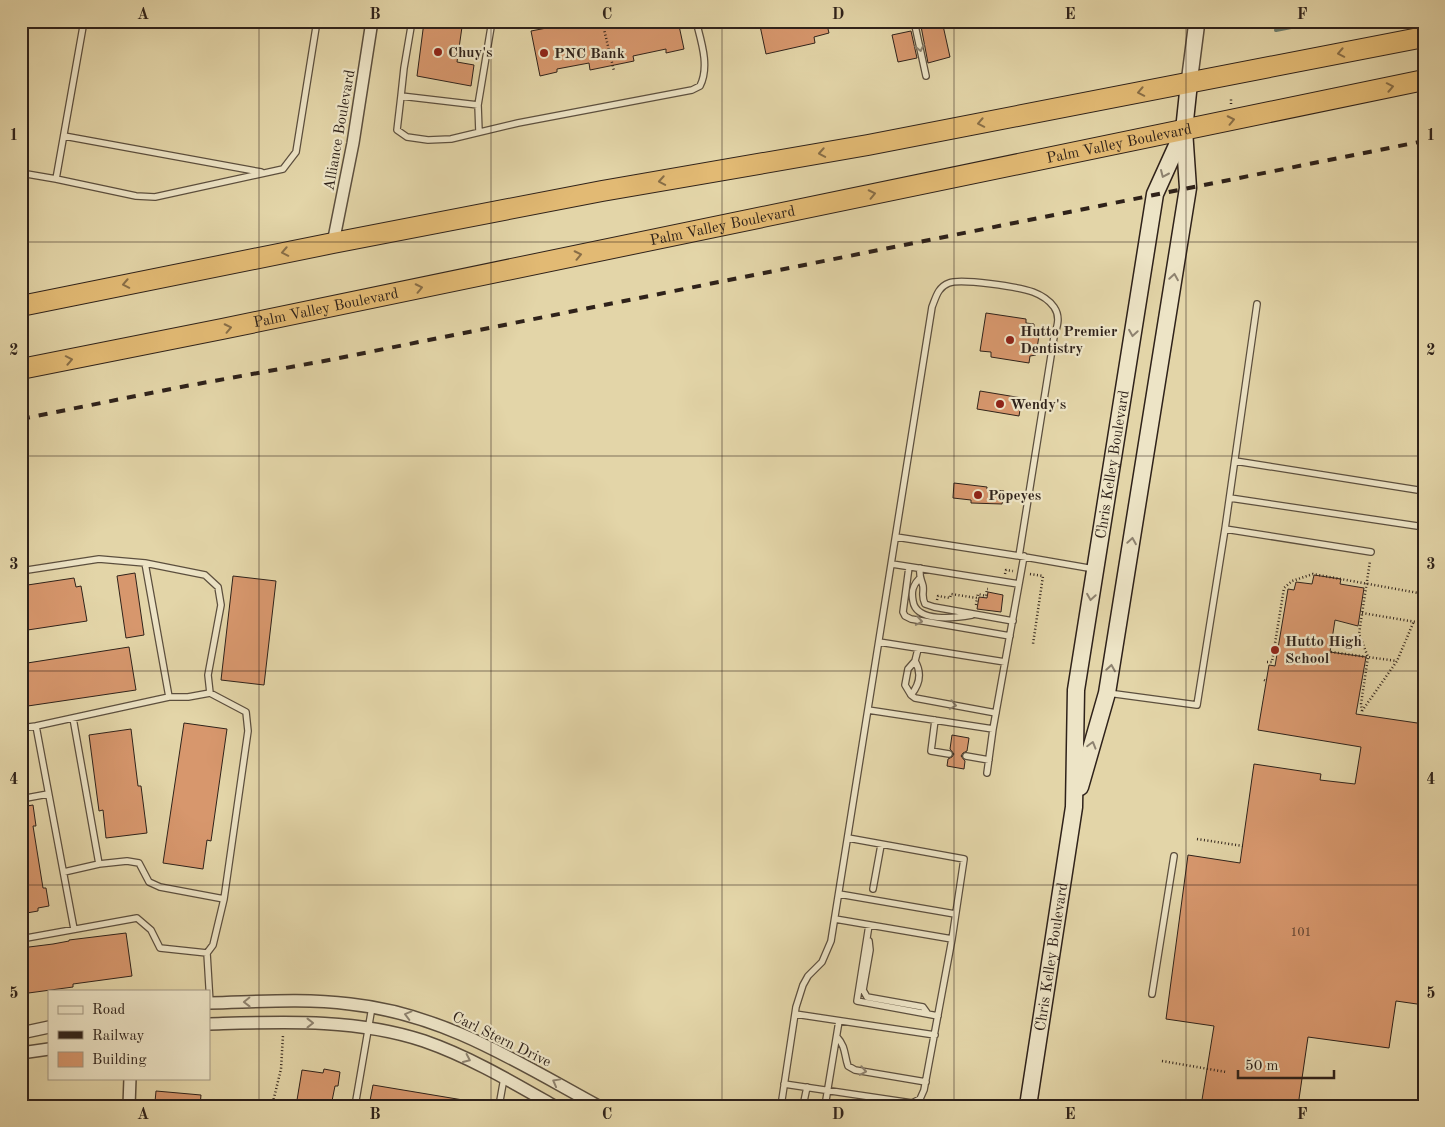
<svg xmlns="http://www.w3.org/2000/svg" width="1445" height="1127" viewBox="0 0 1445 1127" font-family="'Old Standard TT',serif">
  <rect width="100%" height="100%" fill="#e3d5a8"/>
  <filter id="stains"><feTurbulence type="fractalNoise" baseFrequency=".004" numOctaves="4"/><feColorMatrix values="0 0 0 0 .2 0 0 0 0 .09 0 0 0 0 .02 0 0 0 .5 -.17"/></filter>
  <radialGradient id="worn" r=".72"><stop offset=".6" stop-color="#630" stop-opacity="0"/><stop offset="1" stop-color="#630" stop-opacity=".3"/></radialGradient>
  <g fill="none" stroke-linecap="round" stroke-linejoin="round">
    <path stroke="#6c7d6f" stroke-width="4" d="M1276 30 1321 21"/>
  </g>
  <path fill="#d7976d" stroke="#2f221a" d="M583 21H678L684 49 666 53V49L633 56 634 61 590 70 589 63 557 69V72L540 76 531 31Z
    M759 21H826L829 33 814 37 815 43 766 54Z
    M920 21H942L950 57 928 63Z
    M424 22 462 27 457 62 474 65 471 86 417 76Z
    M911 31 917 58 898 62 892 35Z
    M986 313 1026 319V323L1034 324V328L1040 329 1036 355 1030 356 1029 363 991 357V352L980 351Z
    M980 391 1022 398 1019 416 977 409Z
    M954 483 987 487V489L1004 491 1002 504 971 503V500L953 498Z
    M135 573 144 635 126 638 117 576Z
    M1314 575 1341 579 1340 584 1364 588 1358 626 1335 620 1330 652 1366 657 1356 714 1424 724V1005L1396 1001 1389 1048 1308 1037 1298 1106H1201L1214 1026 1166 1019 1188 855 1240 863 1254 764 1321 774 1320 780 1355 784 1361 747 1258 730 1269 665 1275 666 1288 589 1294 590 1296 582 1312 584Z
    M233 576 276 581 264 685 221 680Z
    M74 578 76 587 81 586 87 621 21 631V586Z
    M988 592 1003 595 1001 612 977 609 979 597 987 598Z
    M129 647 136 690 21 707V664Z
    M184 723 227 729 211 841 207 840 203 869 163 863Z
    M131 729 138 786H141L147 833 106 838 103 810 99 811 89 735Z
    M952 735 969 738 967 751 963 753 961 756 965 761 964 769 947 766 948 759 952 757 954 754 950 749Z
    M33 805 36 826H33L43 888H46L49 906 38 908V911L21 914V807Z
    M126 933 132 976 73 984V987L21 994V948L53 944 69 941V940Z
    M324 1069 340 1072 338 1086H335L331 1106H296L302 1070 323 1073Z
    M373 1085 463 1100V1106H369Z
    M156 1091 201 1095 200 1106H160V1102H155Z"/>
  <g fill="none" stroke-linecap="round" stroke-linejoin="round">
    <g stroke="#5c4f3e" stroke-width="8">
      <path id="service" d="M84 21 56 179 136 196 155 197 283 169 296 152 317 21
        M914 21 926 76
        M401 96 404 68 412 21
        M478 105 492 21
        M479 132 478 105 401 96 397 130 407 137 428 140 451 139 518 123 692 90 700 86C710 66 701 41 696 21
        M64 136 261 172
        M21 173 56 179
        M1235 461 1424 491
        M1230 498 1424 527
        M1225 529 1257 304
        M896 537 1019 556 1094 569
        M145 563 169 697H188L210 693
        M892 564 1019 584 1024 556
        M909 567 903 612 905 616 911 619 1010 636
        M920 568C919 578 921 578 923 586 924 594 921 595 925 604L934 607 1013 621
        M21 571 99 559 145 563 205 575 218 587 221 605 208 675 210 693 246 712 248 731 224 899 213 945 207 953
        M919 579C913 585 911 591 913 601 916 623 956 618 972 615
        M879 642 1005 662 1019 584
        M918 649 915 661 908 669 905 685 911 695 915 698 996 713
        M1108 693 1197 705 1225 529 1371 552
        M911 695C920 684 922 673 915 661
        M868 710 993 729 987 773
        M935 720 931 751 949 754
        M21 728 36 726
        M993 729 1005 662
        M966 756 989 760
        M21 799 48 794
        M848 838 964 859 952 939
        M99 864 127 861 139 863 149 882 160 887 224 899
        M64 872 99 864 73 718
        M873 889 881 845
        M839 894 955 914
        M869 925 857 1001 938 1016
        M74 929 36 726 169 697
        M21 939 137 918 151 930 160 948 207 953 210 1003
        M869 941 870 950 863 990 867 997 923 1007 928 1014
        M1152 994 1174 856
        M795 1014 935 1035
        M837 1037C846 1047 844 1054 848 1066L855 1070 926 1082
        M784 1084 912 1103 920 1099 924 1090 952 939 835 919
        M355 1106 372 1007
        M499 1106 504 1078
        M781 1106 796 1007 803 985 808 976 822 962 831 941 932 307C936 297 938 287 949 283 961 278 1019 287 1033 292 1041 295 1049 300 1054 307 1061 317 1057 327 1054 337L1019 556
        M803 1106 807 1087
        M825 1106 839 1021"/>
    </g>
    <g stroke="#5c4f3e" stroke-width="14">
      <path id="minor" d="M333 243 353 143 372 21
        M209 1003C256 1002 303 998 350 1004 444 1014 517 1062 598 1106
        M209 1024C280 1022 355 1018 424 1041 470 1057 512 1082 554 1106
        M21 1033 49 1027
        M21 1053 49 1049
        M129 1106 130 1078"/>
    </g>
    <g stroke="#5c4f3e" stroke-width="18">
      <path id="tertiary" d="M1189 83 1197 21"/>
    </g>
    <g stroke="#2f221a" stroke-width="19">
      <g id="secondary">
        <path d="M1080 787 1107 693 1188 188 1184 130 1189 83"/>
        <path id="s1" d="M1028 1106 1074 807 1076 690 1155 194 1184 130"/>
      </g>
    </g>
    <g stroke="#2f221a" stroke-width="22">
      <g id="trunk">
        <path d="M21 306 333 243 602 191 868 145 1424 37"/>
        <path id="s2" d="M21 369 222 329 1424 80"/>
      </g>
    </g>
    <path stroke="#2f221a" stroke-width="2.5" stroke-dasharray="1 2.5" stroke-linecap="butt" d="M602 21 614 71
      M1231 104V97
      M1005 574 1006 570 1013 571
      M1030 574 1043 576 1033 644
      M937 600 938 596 950 598 951 594 977 598 978 594 986 596 987 589H988
      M976 605 977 598
      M1362 613 1422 623
      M1331 652 1397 661
      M1267 662H1272L1284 588 1292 581 1313 574 1424 594
      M1264 680 1266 681
      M1362 711 1361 704 1368 657 1359 634 1370 561
      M1362 711 1397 661 1414 621
      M1197 839 1243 846
      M1162 1061 1226 1072
      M272 1106 281 1069 283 1035"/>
    <use href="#service" stroke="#ede4c6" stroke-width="5.5"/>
    <use href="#minor" stroke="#ede4c6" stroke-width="11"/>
    <use href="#tertiary" stroke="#ede4c6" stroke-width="15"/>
    <use href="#secondary" stroke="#ede4c6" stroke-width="16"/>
    <use href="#trunk" stroke="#e2ba74" stroke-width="20"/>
    <path stroke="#2f221a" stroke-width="4" stroke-dasharray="9 9" stroke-linecap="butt" d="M21 419 186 386 324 361 1424 141"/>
  </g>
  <defs><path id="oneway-chevron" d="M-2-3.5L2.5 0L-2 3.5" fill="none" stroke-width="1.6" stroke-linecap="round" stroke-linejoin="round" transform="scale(1.25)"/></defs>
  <g stroke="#8e8370">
    <use href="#oneway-chevron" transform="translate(920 48) rotate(78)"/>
    <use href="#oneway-chevron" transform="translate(1164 174) rotate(114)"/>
    <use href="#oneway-chevron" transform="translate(1174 277) rotate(-81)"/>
    <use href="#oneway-chevron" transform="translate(1133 333) rotate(99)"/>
    <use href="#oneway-chevron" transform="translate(1132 541) rotate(-81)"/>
    <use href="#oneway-chevron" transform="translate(1091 597) rotate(99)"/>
    <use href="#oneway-chevron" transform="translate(919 621) rotate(10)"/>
    <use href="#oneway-chevron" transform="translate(1111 668) rotate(-81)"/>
    <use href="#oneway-chevron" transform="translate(953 705) rotate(11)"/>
    <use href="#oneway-chevron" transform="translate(1092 745) rotate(-74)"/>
    <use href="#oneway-chevron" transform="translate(247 1002) rotate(179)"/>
    <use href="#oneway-chevron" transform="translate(408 1015) rotate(-165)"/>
    <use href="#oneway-chevron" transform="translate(310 1023)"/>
    <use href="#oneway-chevron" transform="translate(467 1059) rotate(25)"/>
    <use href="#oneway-chevron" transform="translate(863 1071) rotate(10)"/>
    <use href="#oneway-chevron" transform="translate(556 1082) rotate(-151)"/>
  </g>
  <g stroke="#886e47">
    <use href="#oneway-chevron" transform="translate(1341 53) rotate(169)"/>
    <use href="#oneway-chevron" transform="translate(1390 87) rotate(-11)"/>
    <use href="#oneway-chevron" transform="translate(1141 92) rotate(169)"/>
    <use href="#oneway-chevron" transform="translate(1231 120) rotate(-12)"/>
    <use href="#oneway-chevron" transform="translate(981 123) rotate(169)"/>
    <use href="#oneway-chevron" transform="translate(822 153) rotate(170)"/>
    <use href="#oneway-chevron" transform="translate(662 181) rotate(170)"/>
    <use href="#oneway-chevron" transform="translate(872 194) rotate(-12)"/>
    <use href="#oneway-chevron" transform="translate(285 252) rotate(169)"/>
    <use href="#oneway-chevron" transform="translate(578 255) rotate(-12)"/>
    <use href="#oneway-chevron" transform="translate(126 284) rotate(169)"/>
    <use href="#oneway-chevron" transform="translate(419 288) rotate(-12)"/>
    <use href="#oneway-chevron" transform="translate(228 328) rotate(-12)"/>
    <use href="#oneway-chevron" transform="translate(69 360) rotate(-11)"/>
  </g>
  <path fill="none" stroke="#2f221a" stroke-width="1" stroke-opacity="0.55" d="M259 21V1106M491 21V1106M722 21V1106M954 21V1106M1186 21V1106M21 242H1424M21 456H1424M21 671H1424M21 885H1424"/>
  <g fill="#8f2418" stroke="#ede4c6" stroke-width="2">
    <circle cx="438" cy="52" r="5"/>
    <circle cx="544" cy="53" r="5"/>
    <circle cx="1010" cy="340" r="5"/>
    <circle cx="1000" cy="404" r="5"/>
    <circle cx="978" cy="495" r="5"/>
    <circle cx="1275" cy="650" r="5"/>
  </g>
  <g text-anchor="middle" stroke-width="4.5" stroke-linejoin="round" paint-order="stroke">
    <g font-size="12" fill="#593f2f">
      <text x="1301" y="936">101</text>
    </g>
    <g font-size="15" font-weight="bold" fill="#2f221a" stroke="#ede4c6" text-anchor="start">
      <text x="448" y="57">Chuy's</text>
      <text x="554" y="58">PNC Bank</text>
      <text x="1020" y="336">Hutto Premier<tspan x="1020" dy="17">Dentistry</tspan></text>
      <text x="1010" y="409">Wendy's</text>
      <text x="988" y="500">Popeyes</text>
      <text x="1285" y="646">Hutto High<tspan x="1285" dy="17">School</tspan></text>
    </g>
    <g font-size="15" fill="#2f221a" stroke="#ede4c6">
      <text transform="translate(339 130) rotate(-80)" y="5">Alliance Boulevard</text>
      <text dy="5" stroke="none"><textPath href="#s2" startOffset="1121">Palm Valley Boulevard</textPath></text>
      <text dy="5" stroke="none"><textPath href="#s2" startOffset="716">Palm Valley Boulevard</textPath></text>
      <text dy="5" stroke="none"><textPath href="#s2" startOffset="311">Palm Valley Boulevard</textPath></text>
      <text dy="5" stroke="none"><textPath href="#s1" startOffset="648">Chris Kelley Boulevard</textPath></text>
      <text dy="5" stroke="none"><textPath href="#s1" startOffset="151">Chris Kelley Boulevard</textPath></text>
      <text transform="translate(502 1039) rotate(26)" y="5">Carl Stern Drive</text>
    </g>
  </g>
  <rect width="1445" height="1127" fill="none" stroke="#e3d5a8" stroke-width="55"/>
  <rect x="48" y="990" width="162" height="90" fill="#ede4c6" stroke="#a19681"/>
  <rect x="58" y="1006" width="25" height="8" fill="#ede4c6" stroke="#a19681"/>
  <text x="92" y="1014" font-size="15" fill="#2f221a">Road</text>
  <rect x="58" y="1031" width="25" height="8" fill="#2f221a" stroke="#a19681"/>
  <text x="92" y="1040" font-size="15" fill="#2f221a">Railway</text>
  <rect x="58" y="1052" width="25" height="15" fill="#d7976d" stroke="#a19681"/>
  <text x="92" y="1064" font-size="15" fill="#2f221a">Building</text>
  <path d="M1238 1070v8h96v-8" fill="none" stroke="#2f221a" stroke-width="2.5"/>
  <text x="1245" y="1070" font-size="15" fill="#2f221a" stroke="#ede4c6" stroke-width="4" paint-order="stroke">50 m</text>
  <rect x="28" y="28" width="1390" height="1072" fill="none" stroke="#2f221a" stroke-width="2"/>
  <g font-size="16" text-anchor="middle" font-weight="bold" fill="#2f221a">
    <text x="143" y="19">A</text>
    <text x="375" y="19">B</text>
    <text x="607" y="19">C</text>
    <text x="838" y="19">D</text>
    <text x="1070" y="19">E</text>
    <text x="1302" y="19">F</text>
    <text x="14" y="140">1</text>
    <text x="1431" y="140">1</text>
    <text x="14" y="355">2</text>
    <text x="1431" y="355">2</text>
    <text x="14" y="569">3</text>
    <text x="1431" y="569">3</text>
    <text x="14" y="784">4</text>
    <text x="1431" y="784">4</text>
    <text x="14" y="998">5</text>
    <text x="1431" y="998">5</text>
    <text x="143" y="1119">A</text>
    <text x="375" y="1119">B</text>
    <text x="607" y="1119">C</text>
    <text x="838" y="1119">D</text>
    <text x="1070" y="1119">E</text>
    <text x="1302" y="1119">F</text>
  </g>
  <rect width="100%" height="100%" filter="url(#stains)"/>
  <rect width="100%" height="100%" fill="url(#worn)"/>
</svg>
